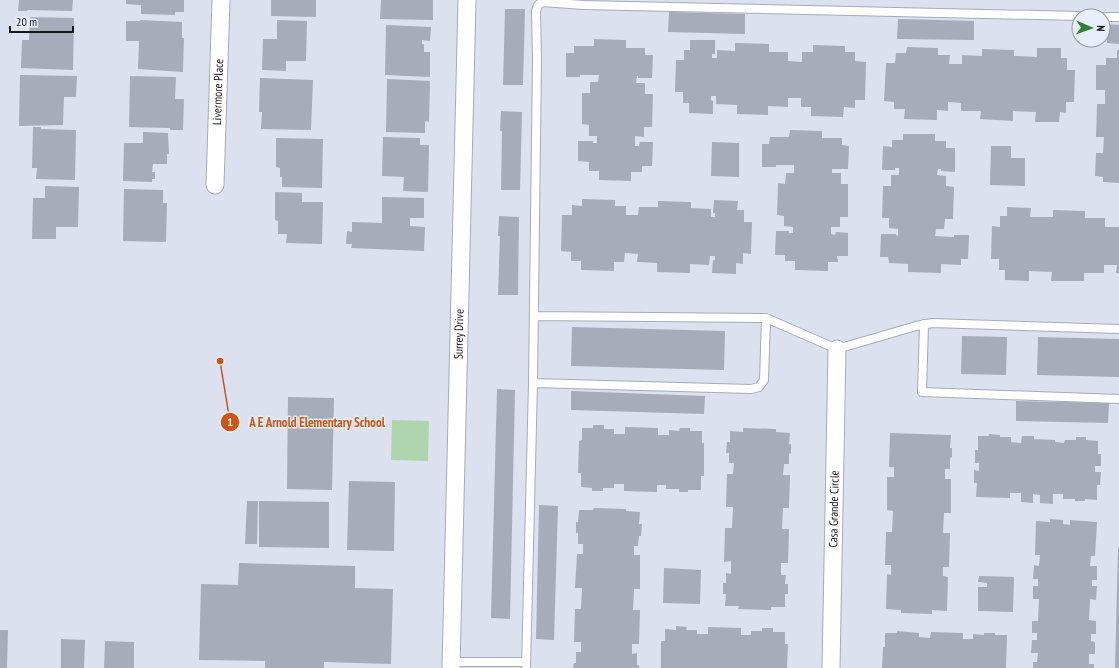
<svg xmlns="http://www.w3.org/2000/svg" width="1119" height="668" viewBox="0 0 1119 668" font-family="'PT Sans Narrow',sans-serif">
  <rect width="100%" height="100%" fill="#dbe1ef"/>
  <path fill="#aed5ad" d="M392 420 429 421 428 461 391 460Z"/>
  <path fill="#a6acb9" d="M19 0H73L72 11 28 10 27 11H18Z
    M126 0H184V12H175V15L141 14V5L126 4Z
    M271 0H316V17L271 16Z
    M381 0H433V20L380 19Z
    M505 9H525L523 85H503Z
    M669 12 745 14V34L668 32Z
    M30 17 74 18 73 70 21 68 22 40H29Z
    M898 19 974 21V40L897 39Z
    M140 20 182 22V38H184L183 72 138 69 139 41H126V21H140Z
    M277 20 307 21 306 61H286V71L262 70 263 39H277Z
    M1107 24 1119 25V44L1107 43Z
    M386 25 431 27 430 41 422 40V44H424V52H430V77L385 75Z
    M594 39 626 40V48H645V55H653L652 78H638V76H637L636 83H645V94H653L652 127H644V137L635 136V146H639L640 142H653L652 166H642V172H631V181L599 180V171H589V162L578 161V141H593V143H597V136H589V125L582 124V93H590V82H598L599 75H580V77H566V53H574V46H594Z
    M690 40H715V54H712V58H717V50L735 51V43L769 44V52H788V61L802 62V52H813V45L845 46V52H855V61L866 62 865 100H855V108L844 107 843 117 811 116V107H801V98H788V107L768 106V115L737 114V105L716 104V96H711V100L713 101V114L689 113V103H683V92H675L676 60H684V50H690Z
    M907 47 938 48V55H950L949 64H962V55L982 56V49L1014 50V56L1037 57V48H1061V58H1067V70H1075L1074 102H1066V113L1060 112 1059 122H1035L1036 112 1013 111V121L980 119 981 111H961V103L948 102V111L937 110V120L904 119 905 109H894V102L884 101 886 63H895L896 53H906Z
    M1117 50H1119V183L1103 182V177L1095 176 1096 153H1103L1104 137H1096L1097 104H1105V90H1096V65H1106V58H1117Z
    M20 75 77 76 76 97H64L63 125 19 126Z
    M130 76 176 77 175 99H184L183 130H170V128L129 127Z
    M260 78 313 80 311 130 261 129 262 112H259Z
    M387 79 430 81 429 122 425 121V133L386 132Z
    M501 111 522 112 520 190H501L502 131H500Z
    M33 127H41V129L76 130 75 180 36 179 37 168H32Z
    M790 130 822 131V138H842V145L849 146 848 169H832V173H841V184H848V217H840V227H831V234L835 235 836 232 848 233V256H837L838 262H828V271L795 270V261H785V255H775L776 231H789V233H793V227L784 226V216L777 215 778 183 785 184 786 173H794V165H776V167H762V144H769L770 137H789Z
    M143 132 168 133 169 154H167V164H153L152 172H155V179H152V182L123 181 124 143H143Z
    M903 134H935V141H946V148H955V172L941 171V169H938L937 175 946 176V186L954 187 953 219H945L944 229H936L935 236 954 237V235H969L968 259H961V265L941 264V273L908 272V264L889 263 888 257H880L881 234H896V235L898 236V229L889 228V218H882L883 186H891V175H899V168H895V170H882L883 146 892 147V140H903Z
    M383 137 420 138V145H429L428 192 403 191 404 177 382 176Z
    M276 138 323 139 322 188 282 187V177H280V168L276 167Z
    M712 142 739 143V177L711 176Z
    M991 146H1011V158H1025V186L990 185Z
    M45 186 79 187 78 227H56V239H32L33 198H45Z
    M124 189 163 190V203H167L166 242 123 241Z
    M275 192 302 193V202H323L322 244 286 243 287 234H278V221L275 220Z
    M382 197 424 198V218H410V226L425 227 424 251 351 248 352 244H346L347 231 352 232V222L382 223Z
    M582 199 615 200V206H626V215H638L639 207H658V201L691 202V208L711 209V217H715V213H713L714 200 738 201 737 210H744V222H752L751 254 743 253V264L736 263V274L712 273 713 260H715V256H710L709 265 690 264V273L657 272V263L637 262 638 254 625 253 624 262H614V271L581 270V261H571V252L561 251 562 215H572V205L582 206Z
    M1007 207 1031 208 1030 217H1053V210L1085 211V218H1105V227H1119V273H1116L1117 265H1104V273H1084V281H1051L1052 272 1029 271V281L1005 280V270H999V259H991L992 226 1000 227V216H1007Z
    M499 216 519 217 518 295H498L500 236H498Z
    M572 327 725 331 724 370 571 366Z
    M962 336 1007 337 1006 375 961 374Z
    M1038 337 1119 339V377L1037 375Z
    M497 389 515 390 510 619 491 618Z
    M571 391 705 396 704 414 571 410Z
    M288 397 334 398 332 490 287 489Z
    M1016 401 1109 403 1108 423 1016 421Z
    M593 425H604V429H614V434H625V427L658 428V435H669V430L679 431 680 428H690V431H702V443H704V476H701V490H688V492H679V489H666V485H657V492L624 491V484H614V488H603V491H592V488L581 487V473H578L579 441 582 440V428H593Z
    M743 428 776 429V432L790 433 789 444H791V454L789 453V464H784L783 475H790L789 508H783L782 529H789L788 563H781V575H786L785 584H788V594H785V607H771V610L738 609 739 606H725L726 594H723V583H726V573L731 574V561L724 562 725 528H732L733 507H726L727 474H733L734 463H729V453H726L727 442H730V431L743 432Z
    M890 433 951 435 950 448H952V457L950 458V469H945V479H951V513H944L943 533H950L949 567H943V576L948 577 947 611 932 610V614L901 613V610L886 609 887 574 891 575V565H885L886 532H892L893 511 887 510V477H894V467H889Z
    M989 434 1000 435V437H1011V442L1021 443 1022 436H1034V439L1055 440V442L1064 443 1065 440H1076V437H1086V440L1098 441V454H1101V466H1095V472H1101L1100 485H1097V500L1085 499V501H1075V499H1063V494H1053V504L1040 503V495L1033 494V503L1021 502V493H1010V498L976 497 977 483H974V470L979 471V463H975V450H978V436H989Z
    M349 481 395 482 394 551 347 550Z
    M247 501H258L257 544H245Z
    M259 501 329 502V548L259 547Z
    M539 505 558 506 554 640 536 639Z
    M594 508 626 509V511L640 512 639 524H642L641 536H639L638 546H634V555H640V589H634L633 610H640L639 644H632V654L637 653V665H639V668H573L574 663H576V652H581V642H574L575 609H581L582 588H575L577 554H583V544H578V533H576V522H578L579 510H593Z
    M1050 519 1063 520V524L1070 525V520L1097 522 1095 556H1091L1090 566H1097V580H1092V586H1097L1096 600 1090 599 1089 620 1096 621V634H1091V641L1095 642V654H1089V664H1094V668H1033V662H1037L1038 653H1031L1032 640H1037V633H1032V621H1038L1039 599H1033V586H1038V579H1033L1034 565 1039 566 1040 555H1035L1036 521 1050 522Z
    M1118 548H1119V668H1115Z
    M239 563 355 566V588L393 589 391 664 324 662V668H265V661L199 660 201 584 238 585Z
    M664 568 701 570 700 604 663 603Z
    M979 576 1014 577 1013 612 978 611V587H987V583L978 582Z
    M676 626 687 627 686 630H697V634H708V627L741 628V635H751V631H762V628H773V632H785V644H788L787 668H661V641H665V629L676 630Z
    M0 630H8L7 668H0Z
    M897 631 919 633V637L930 638 931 632 963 633V639H973V634L984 635V633H995V635H1007L1006 668H882L883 647H885V633H897Z
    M61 639 85 640 84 668H61Z
    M105 641 134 642V668H104Z"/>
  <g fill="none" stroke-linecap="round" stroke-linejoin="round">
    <g stroke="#a6abb8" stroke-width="10">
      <path id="lane" d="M1103 17H1119
        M766 318 837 349 916 326 932 323 1119 329
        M924 324 922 392 1119 399
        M533 383 751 389 759 387 764 380 766 318 534 316
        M451 662H526
        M526 668 533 383 537 59 536 11 538 5 543 2 583 5 1079 16"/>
    </g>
    <g stroke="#a6abb8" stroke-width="19">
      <g id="street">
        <path id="s1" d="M215 185 221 0"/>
        <path id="s2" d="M451 668 467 0"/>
        <path id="s3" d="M831 668 837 349"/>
      </g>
    </g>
    <use href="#lane" stroke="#fff" stroke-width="8"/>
    <use href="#street" stroke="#fff" stroke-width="17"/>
  </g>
  <g text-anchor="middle" stroke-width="3" stroke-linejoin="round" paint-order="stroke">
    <g font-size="12" fill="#14161b" stroke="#e8eefc">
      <text dy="4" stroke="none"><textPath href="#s1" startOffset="93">Livermore Place</textPath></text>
      <text dy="4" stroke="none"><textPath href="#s2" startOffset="334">Surrey Drive</textPath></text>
      <text dy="4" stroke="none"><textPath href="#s3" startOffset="159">Casa Grande Circle</textPath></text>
    </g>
  </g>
  <path fill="none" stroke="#d3520e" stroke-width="1.5" d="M220 361L230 422"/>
  <g fill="#d3520e" stroke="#e8eefc" stroke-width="1.5">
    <circle cx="220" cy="361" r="4"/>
    <circle cx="230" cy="422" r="10"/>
  </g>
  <g font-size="12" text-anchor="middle" font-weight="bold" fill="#fff">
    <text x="230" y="426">1</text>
  </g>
  <g font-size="13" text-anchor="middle" font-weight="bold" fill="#d3520e" stroke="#e8eefc" stroke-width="3" stroke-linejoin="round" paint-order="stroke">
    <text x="317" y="427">A E Arnold Elementary School</text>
  </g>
  <g transform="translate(1091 28) rotate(92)"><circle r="19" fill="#e8eefc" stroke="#9398a2"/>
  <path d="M0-3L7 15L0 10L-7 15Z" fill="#2b8433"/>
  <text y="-6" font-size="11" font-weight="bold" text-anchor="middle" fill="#14161b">N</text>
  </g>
  <path d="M10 26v6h63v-6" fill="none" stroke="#14161b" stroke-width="2"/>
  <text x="16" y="26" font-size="12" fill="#14161b" stroke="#e8eefc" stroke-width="3" paint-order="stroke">20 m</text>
</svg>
